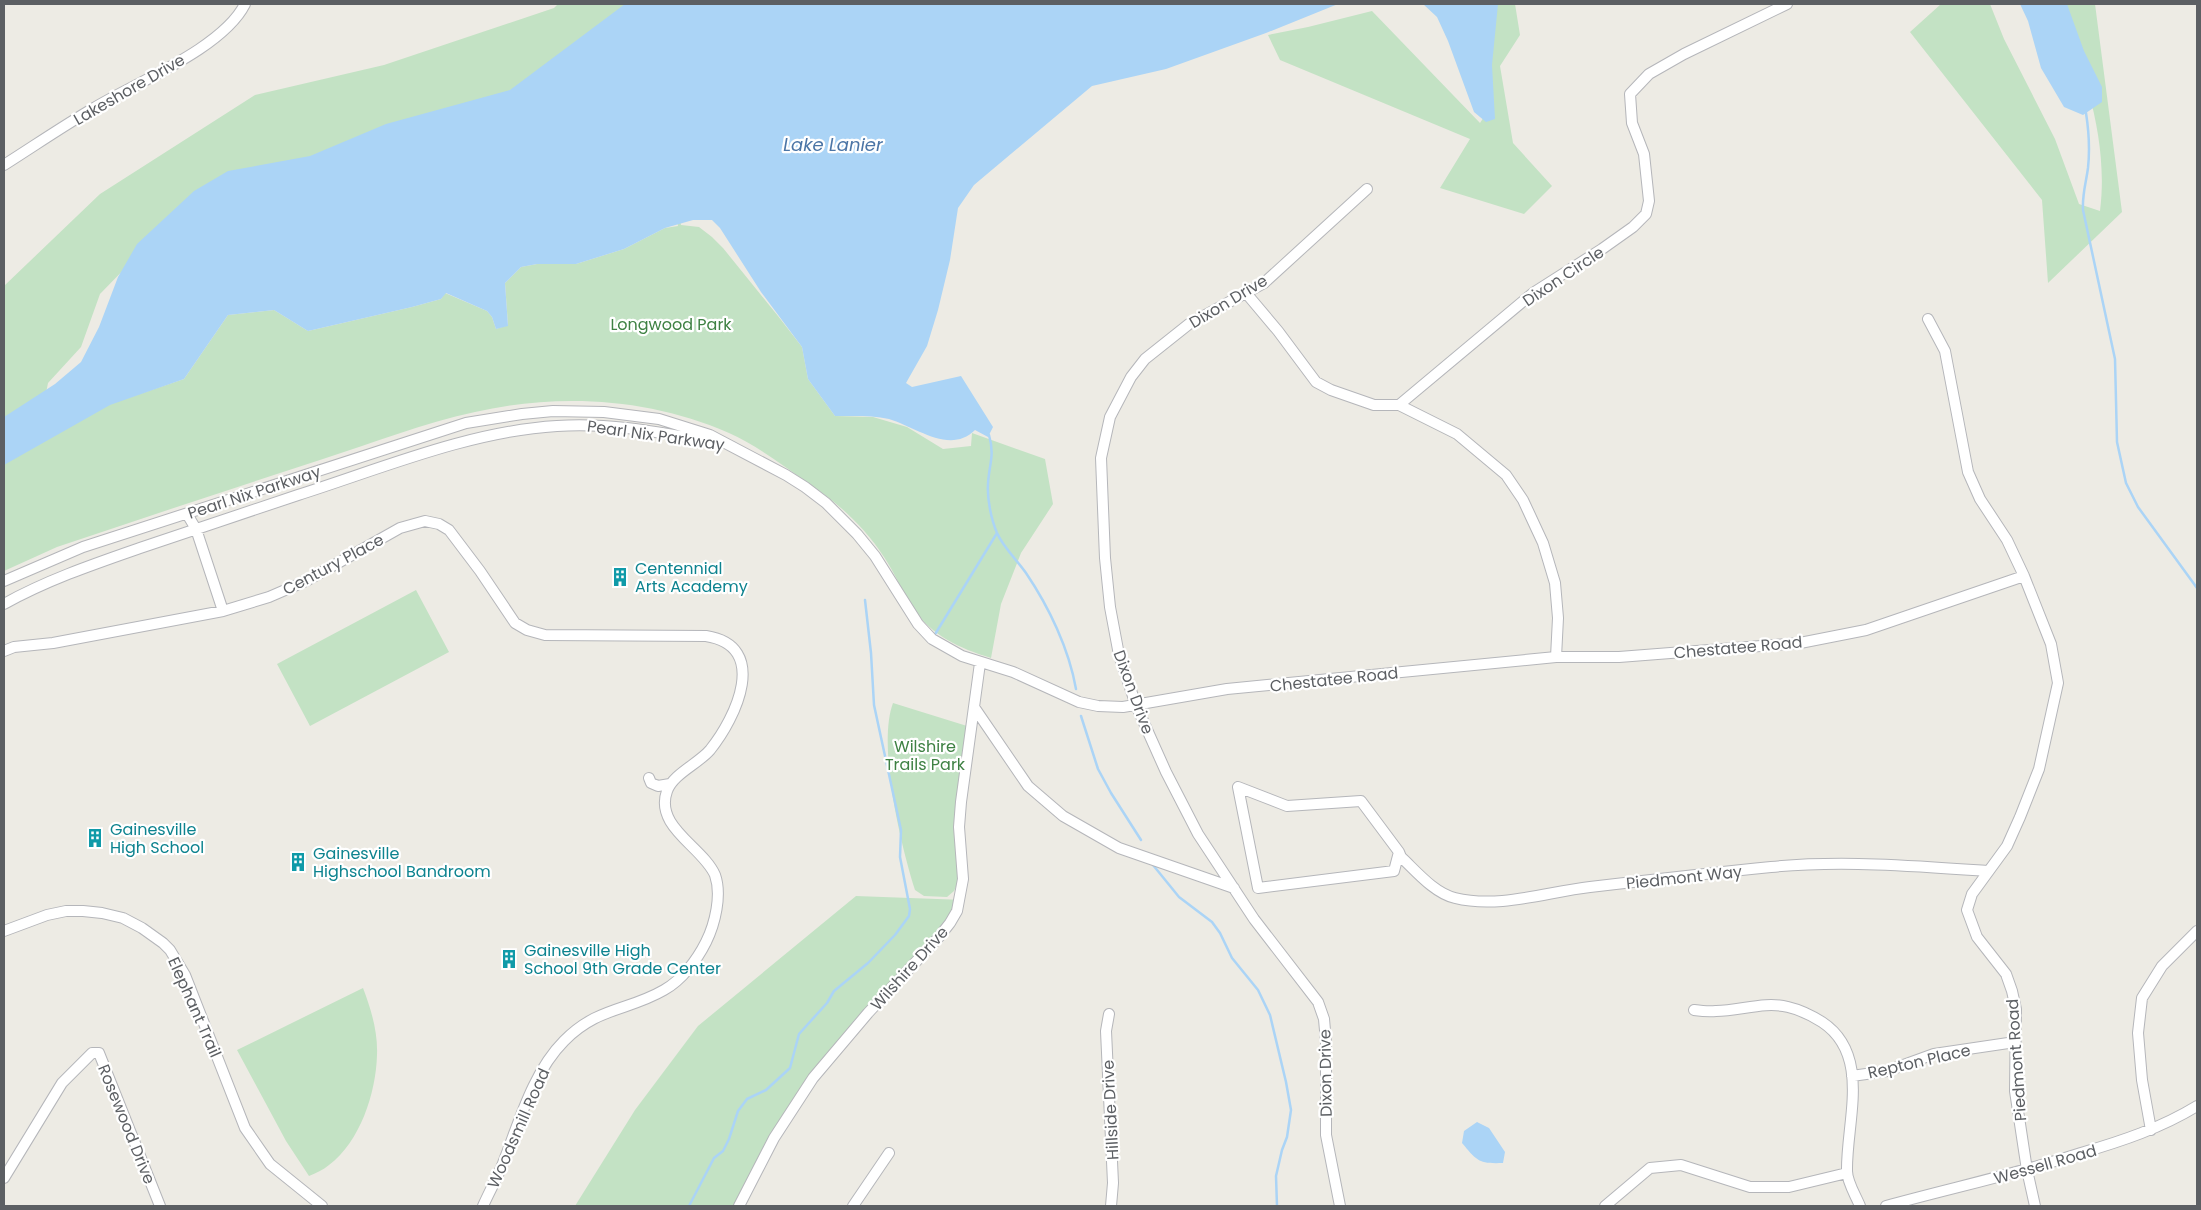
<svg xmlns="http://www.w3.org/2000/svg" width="2201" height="1210" viewBox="0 0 2201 1210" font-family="Poppins,sans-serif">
  <rect width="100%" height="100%" fill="#edebe4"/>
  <path fill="#c3e2c4" d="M558 4H633L574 63 468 116 173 219 100 294 81 347 48 383 39 428 184 379 228 315 274 310 308 331 412 307 441 299 445 293 487 311 492 317 496 329 508 325 505 283 521 267 537 264H576L624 249 665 228 678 226 673 198 676 197 681 225 699 227 712 237 723 248 778 316 802 347 808 379 835 416 873 417 907 427 943 449 971 446 972 433 1045 459 1053 504 1021 553 1001 604 991 658C959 648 932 636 913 608 902 592 895 573 884 557 864 526 836 501 805 481 781 464 756 445 729 433 649 398 559 393 475 412 423 423 373 443 323 459 234 488 146 517 57 547L4 571V286L100 194 255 95 384 65 554 8Z
    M1489 4H1515L1520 35 1500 66 1513 143 1552 186 1524 214 1440 188 1470 139 1280 60 1268 35 1308 27 1372 11 1480 123 1491 106Z
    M1941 4H1990L2004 39 2055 139 2079 204 2100 211C2109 139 2084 71 2059 4H2095L2122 212 2048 283 2042 200 1910 32Z
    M416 590 449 652 310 726 277 664Z
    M893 703 967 726 955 811 958 882 954 891 947 897 924 896 915 890C901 846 877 746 893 703Z
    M856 896 964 900 946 937 839 1047 765 1154 736 1206H575L635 1110 698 1026Z
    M363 988C371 1009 378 1032 377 1055 376 1093 360 1142 329 1165 323 1170 316 1173 309 1176L286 1141 237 1050Z"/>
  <path fill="#abd4f6" d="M625 4H1338L1266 33 1166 69 1092 86 974 185 958 208 950 260 938 310 927 346 906 383 912 387 961 376 993 427 988 437 975 430C950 455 916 427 889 419 872 415 853 416 835 416L808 379 802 347 761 292 720 228 712 220H693L665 228 624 249 576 264H537L521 267 505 283 508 326 496 329 492 317 487 311 446 293 441 299 412 307 308 331 274 310 228 315 184 379 110 405 4 465V417L55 384 81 362 99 327 118 277 137 244 194 191 228 171 310 156 386 124 510 90Z
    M1423 4H1498L1492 65 1495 119 1486 122 1474 112 1448 41 1437 17Z
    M2020 4H2067L2084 51 2102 87V102L2083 115 2064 107 2041 68 2028 21Z
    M1477 1122 1489 1128 1505 1152 1503 1163C1479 1164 1477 1161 1462 1143L1464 1131Z"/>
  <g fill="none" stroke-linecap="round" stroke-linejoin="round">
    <path stroke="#abd4f6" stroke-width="2.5" d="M2086 113C2089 132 2090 149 2088 168 2086 183 2082 195 2083 210L2115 359 2117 442 2126 483 2138 507 2197 588
      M989 435C995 456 989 464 988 484 987 498 991 519 997 533 1003 547 1017 560 1026 573 1049 607 1069 649 1076 689
      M934 636 997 533
      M1081 716 1098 769 1111 793 1141 840
      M1153 865 1179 897 1212 922 1220 933 1232 958 1258 990 1270 1015 1286 1082 1291 1110 1287 1137 1282 1150 1276 1176 1277 1206
      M689 1206 714 1158 723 1151 729 1139 738 1111 747 1099 766 1090 790 1068 799 1034 827 1003 834 991 868 963 895 935 909 916 910 909 900 857 901 830 874 705 871 653 865 600"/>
    <g stroke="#b5b6ba" stroke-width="12">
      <path id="minor" d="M4 165C34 146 63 126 94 108 137 82 223 48 245 4
        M1246 293 1278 331 1316 382 1331 390 1374 405H1399L1533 293 1602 249 1633 227 1646 214 1649 201 1644 154 1632 123 1630 94 1649 74 1684 54 1787 4
        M1928 319 1945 351 1968 472 1980 499 2007 540 2024 576 2051 644 2058 683 2039 769 2020 817 2007 846 1972 894 1967 910 1977 937 2006 974 2012 991 2016 1009 2015 1091 2027 1170 2035 1206
        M1399 405 1457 434 1506 475 1523 500 1543 543 1555 583 1558 618 1556 657
        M187 514 196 529 223 611
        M4 581 83 547 466 423 522 414 553 411 604 412 659 419 710 435 786 475 805 487 826 503 857 534 875 556 918 624 932 639 962 656 1013 672 1079 702 1098 706 1123 707 1227 689 1556 657H1619L1800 643 1866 630 2024 576
        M4 604C47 580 94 564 140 548 193 530 245 513 298 495 380 469 470 431 557 426 609 422 663 433 714 442
        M4 651 14 647 53 643 223 611 269 597 306 581 400 528 425 521 439 524 449 530 480 571 515 623 527 630 545 635 706 636C770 646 736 718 710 750 698 764 673 774 667 791 654 827 703 847 715 875 722 895 715 924 706 942 697 960 682 980 664 990 628 1011 597 1007 564 1041 534 1071 520 1119 505 1158 499 1175 490 1190 483 1206
        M974 707 1028 786 1063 816 1119 848 1234 888
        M649 778 651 783 658 786 670 784
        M1238 787 1287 806 1361 801 1399 852 1394 871 1258 888Z
        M1399 852 1401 857C1416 871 1434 893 1455 898 1499 909 1546 892 1590 887 1650 880 1711 873 1771 867 1840 860 1918 866 1987 871
        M4 931 47 915 66 911H83L102 913 123 918 142 928 163 943 170 950 185 975 245 1128 270 1164 322 1206
        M1694 1010C1701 1011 1709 1012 1716 1011 1740 1011 1764 1001 1788 1007 1801 1010 1811 1015 1822 1022 1872 1055 1846 1122 1847 1171 1847 1182 1856 1196 1860 1206
        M1109 1014 1106 1031 1113 1183 1111 1206
        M1852 1076 1887 1071 1934 1054 2015 1042
        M2151 1130 2142 1080 2138 1033 2142 998 2162 966 2197 931
        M4 1178 62 1083 92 1053H99L160 1206
        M739 1206 774 1138 813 1078 868 1013 939 937 950 923 957 911 963 879 959 827 961 802 980 663
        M853 1206 889 1153
        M1340 1206 1326 1135V1042L1324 1019 1318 1002 1254 919 1198 834 1166 772 1136 705 1119 655 1110 607 1105 558 1101 458 1110 417 1131 377 1145 359 1189 324 1264 283 1367 189
        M1605 1206 1650 1168 1681 1165 1750 1187H1789L1847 1173
        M1886 1206C1951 1188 2017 1174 2081 1153 2122 1141 2161 1128 2197 1106"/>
    </g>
    <use href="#minor" stroke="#fff" stroke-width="10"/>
  </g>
  <defs>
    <g id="building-bare" transform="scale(1.5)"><path d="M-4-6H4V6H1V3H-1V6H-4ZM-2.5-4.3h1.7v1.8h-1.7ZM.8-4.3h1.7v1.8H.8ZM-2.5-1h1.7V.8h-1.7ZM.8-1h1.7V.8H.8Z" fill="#0f9aa8" stroke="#fff" stroke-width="2.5" paint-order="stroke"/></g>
  </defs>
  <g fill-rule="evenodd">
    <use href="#building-bare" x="620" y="577"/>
    <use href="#building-bare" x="95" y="838"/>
    <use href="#building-bare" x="298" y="862"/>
    <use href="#building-bare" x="509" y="959"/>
  </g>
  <g text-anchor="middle" stroke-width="4.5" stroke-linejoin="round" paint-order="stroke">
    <g font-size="16" fill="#5c5f63" stroke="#fff">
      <text transform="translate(129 89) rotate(-30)" y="6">Lakeshore Drive</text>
      <text transform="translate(1563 276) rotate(-34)" y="6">Dixon Circle</text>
      <text transform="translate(1228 301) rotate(-31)" y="6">Dixon Drive</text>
      <text transform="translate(656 435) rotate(8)" y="6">Pearl Nix Parkway</text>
      <text transform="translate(254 492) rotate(-18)" y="6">Pearl Nix Parkway</text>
      <text transform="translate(333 564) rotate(-28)" y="6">Century Place</text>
      <text transform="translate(1738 647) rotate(-5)" y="6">Chestatee Road</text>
      <text transform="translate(1334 679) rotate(-6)" y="6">Chestatee Road</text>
      <text transform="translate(1134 692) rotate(70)" y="6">Dixon Drive</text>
      <text transform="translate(1684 877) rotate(-6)" y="6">Piedmont Way</text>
      <text transform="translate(909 968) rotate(-48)" y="6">Wilshire Drive</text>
      <text transform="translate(195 1007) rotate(66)" y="6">Elephant Trail</text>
      <text transform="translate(2016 1060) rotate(-94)" y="6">Piedmont Road</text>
      <text transform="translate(1919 1061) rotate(-13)" y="6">Repton Place</text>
      <text transform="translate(1325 1073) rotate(-91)" y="6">Dixon Drive</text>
      <text transform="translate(1110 1110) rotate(-93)" y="6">Hillside Drive</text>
      <text transform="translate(127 1124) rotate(68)" y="6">Rosewood Drive</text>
      <text transform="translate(518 1128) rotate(-66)" y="6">Woodsmill Road</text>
      <text transform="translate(2045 1164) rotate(-16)" y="6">Wessell Road</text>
    </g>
    <g font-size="16" fill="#3e8143" stroke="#fff">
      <text x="671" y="330">Longwood Park</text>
      <text x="925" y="752">Wilshire<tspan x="925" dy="18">Trails Park</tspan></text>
    </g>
    <g font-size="16" fill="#0d838f" stroke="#fff" text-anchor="start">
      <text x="635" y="574">Centennial<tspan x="635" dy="18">Arts Academy</tspan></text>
      <text x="110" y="835">Gainesville<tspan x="110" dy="18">High School</tspan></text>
      <text x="313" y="859">Gainesville<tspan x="313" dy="18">Highschool Bandroom</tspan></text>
      <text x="524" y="956">Gainesville High<tspan x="524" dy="18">School 9th Grade Center</tspan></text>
    </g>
    <g font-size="18" font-style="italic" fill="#4b75a6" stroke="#fff">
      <text x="833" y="151">Lake Lanier</text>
    </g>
  </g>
  <rect width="2201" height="1210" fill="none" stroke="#5c5f63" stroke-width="10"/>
</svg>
